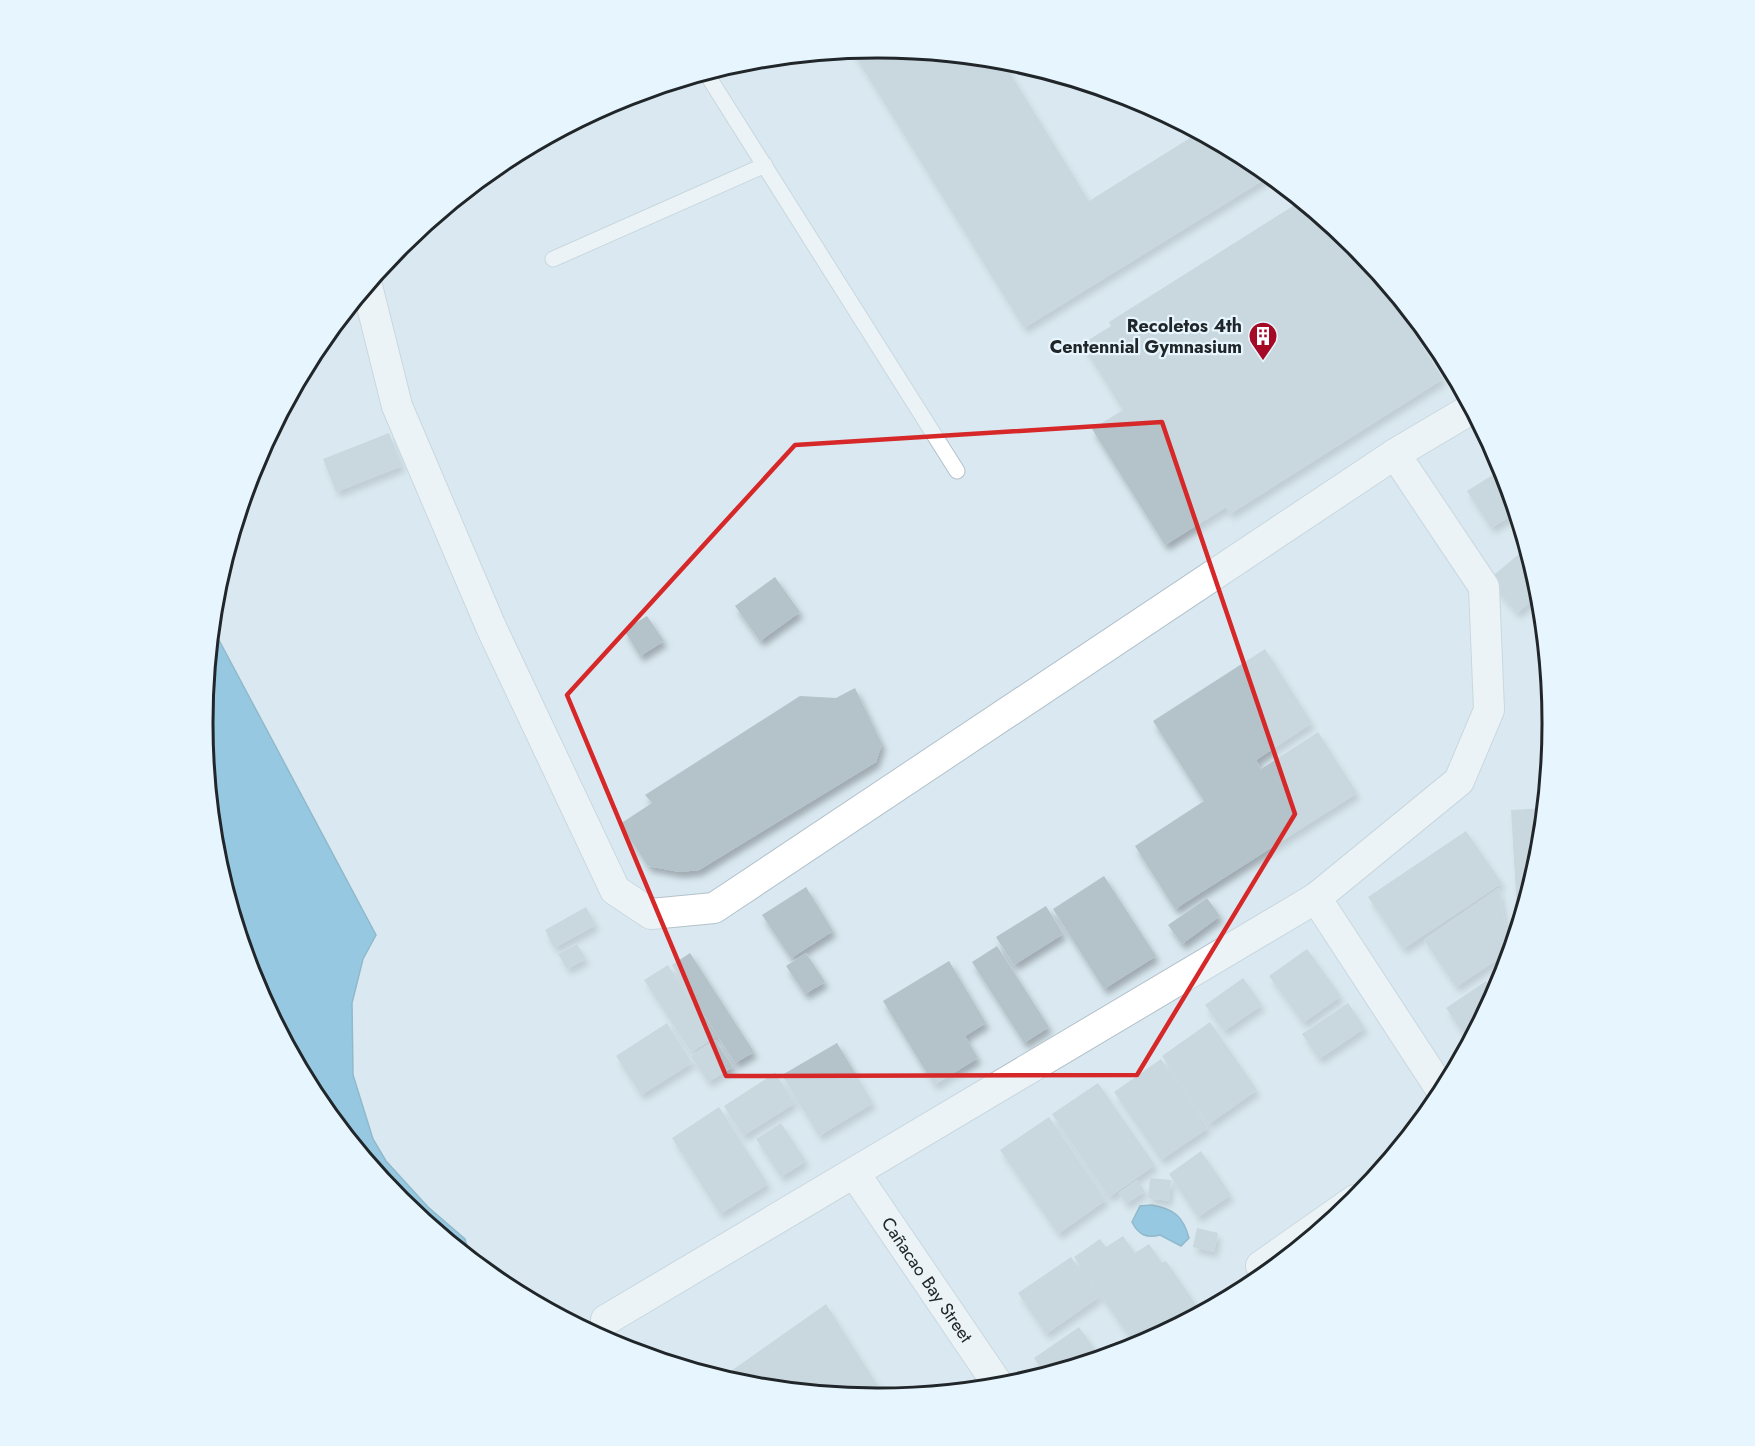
<svg xmlns="http://www.w3.org/2000/svg" width="1755" height="1446" viewBox="0 0 1755 1446" font-family="Jost,sans-serif">
  <defs>
    <filter id="shadow"><feDropShadow dx="3.5" dy="6" stdDeviation="3" flood-color="#0004"/></filter>
  </defs>
  <rect width="100%" height="100%" fill="#dae9f1"/>
  <path fill="#43a3cf" stroke="#387e9d" stroke-width="1.5" d="M212 627 376 935 363 959 352 1003 353 1075 373 1139 386 1161 428 1207 465 1239 470 1258 400 1200 316 1098 254 981 215 854 203 723Z
    M1152 1205C1174 1209 1183 1216 1189 1238L1181 1246 1160 1235C1146 1239 1138 1234 1132 1222L1140 1206Z"/>
  <path fill="#b4c2ca" filter="url(#shadow)" d="M878 48 1011 62 1005 65 1089 201 1198 133 1253 162 1270 176 1024 328 852 51Z
    M1301 201 1355 246 1374 269 1443 379 1230 514 1226 507 1165 545 1092 429 1123 410 1082 344 1111 326 1109 322Z
    M389 433 402 466 336 492 323 459Z
    M1502 469 1516 513 1491 528 1467 491Z
    M1526 548 1540 594 1517 613 1488 580Z
    M775 577 800 612 760 641 735 606Z
    M647 616 664 641 640 656 624 630Z
    M1265 649 1312 723 1256 760 1261 769 1318 732 1357 793 1175 909 1135 846 1204 801 1153 721Z
    M855 688 882 744 876 762 699 870 680 872 648 866 620 824 652 803 645 795 800 696 836 698Z
    M1544 808 1539 855 1518 926 1511 810Z
    M1466 831 1502 883 1403 949 1368 897Z
    M1104 876 1156 956 1104 989 1053 909Z
    M806 887 833 931 791 958 762 915Z
    M1499 888 1510 951 1456 987 1424 940Z
    M1207 898 1220 916 1182 944 1168 925Z
    M1046 906 1063 934 1014 965 996 937Z
    M586 907 596 925 554 948 545 930Z
    M577 944 586 959 567 969 558 954Z
    M997 946 1049 1027 1024 1043 972 962Z
    M1307 949 1341 996 1303 1023 1269 976Z
    M690 953 754 1052 735 1063 672 965Z
    M806 953 825 982 805 994 786 966Z
    M949 961 986 1023 965 1036 978 1058 934 1085 883 1001Z
    M668 965 715 1037 691 1052 644 980Z
    M1243 978 1262 1005 1224 1031 1205 1005Z
    M1486 981 1495 993 1469 1041 1446 1008Z
    M1348 1003 1365 1028 1319 1059 1302 1034Z
    M1210 1022 1257 1090 1209 1124 1162 1056Z
    M667 1023 692 1063 641 1095 616 1056Z
    M715 1040 733 1067 708 1082 691 1056Z
    M837 1043 873 1103 819 1136 782 1075Z
    M1161 1059 1208 1128 1161 1160 1114 1092Z
    M775 1073 795 1103 743 1136 724 1106Z
    M1098 1083 1155 1165 1109 1197 1052 1114Z
    M719 1107 768 1184 720 1214 672 1138Z
    M1049 1117 1106 1200 1058 1234 1000 1150Z
    M781 1123 806 1161 781 1177 756 1139Z
    M1201 1151 1231 1195 1198 1217 1169 1174Z
    M1150 1178 1171 1180 1169 1201 1148 1198Z
    M1137 1180 1145 1191 1126 1204 1119 1193Z
    M1197 1228 1218 1233 1214 1252 1193 1247Z
    M1123 1236 1135 1253 1149 1244 1162 1263 1166 1261 1199 1309 1136 1346 1074 1257 1100 1239 1106 1247Z
    M1071 1257 1099 1297 1046 1334 1018 1293Z
    M826 1304 885 1397 739 1383 731 1371Z
    M1079 1327 1100 1357 1045 1374 1034 1358Z"/>
  <g fill="none" stroke-linecap="round" stroke-linejoin="round">
    <g stroke="#b3c1c9" stroke-width="17">
      <path id="service" d="M706 73 957 471
        M553 259 765 165"/>
    </g>
    <g stroke="#b3c1c9" stroke-width="32">
      <g id="minor">
        <path d="M367 286 397 406 491 627 615 890 651 914 714 908 1395 454 1471 409"/>
        <path d="M1316 898 1442 1091"/>
        <path id="s1" d="M855 1174 999 1386"/>
        <path d="M1266 1273 1261 1266 1355 1200"/>
        <path d="M606 1320 1316 898 1459 781 1489 710 1484 587 1395 454"/>
      </g>
    </g>
    <use href="#service" stroke="#fff" stroke-width="15"/>
    <use href="#minor" stroke="#fff" stroke-width="30"/>
  </g>
  <path d="M0 0H1755V1446H0ZM1162 422 1295 814 1137 1075 726 1076 567 695 795 445Z" fill="#dae9f1" fill-opacity=".55" fill-rule="evenodd"/>
  <path fill="none" stroke="#d62828" stroke-width="4.5" stroke-linejoin="round" d="M1162 422 1295 814 1137 1075 726 1076 567 695 795 445Z"/>
  <defs>
    <g id="building-pin" transform="scale(1.5)"><path d="M0 17L-7.5 6A9.5 9.5 0 1 1 7.5 6Z" fill="#a50925" stroke="#e7f6fe"/><path d="M-4-6H4V6H1V3H-1V6H-4ZM-2.5-4.3h1.7v1.8h-1.7ZM.8-4.3h1.7v1.8H.8ZM-2.5-1h1.7V.8h-1.7ZM.8-1h1.7V.8H.8Z" fill="#fff"/></g>
  </defs>
  <g fill-rule="evenodd">
    <use href="#building-pin" x="1263" y="336"/>
  </g>
  <g text-anchor="middle" stroke-width="4.5" stroke-linejoin="round" paint-order="stroke">
    <g font-size="18" font-weight="bold" fill="#202629" stroke="#e7f6fe" text-anchor="end">
      <text x="1242" y="332">Recoletos 4th<tspan x="1242" dy="21">Centennial Gymnasium</tspan></text>
    </g>
    <g font-size="18" fill="#202629" stroke="#e7f6fe">
      <text dy="6" stroke="none"><textPath href="#s1" startOffset="128">Cañacao Bay Street</textPath></text>
    </g>
  </g>
  <path d="M0 0H1755V1446H0ZM877 58H878A664 664 0 0 1 1542 722V724A664 664 0 0 1 878 1388H877A664 664 0 0 1 213 724V722A664 664 0 0 1 877 58Z" fill="#e7f6fe" fill-rule="evenodd"/>
  <path fill="none" stroke="#202629" stroke-width="3" d="M877 58H878A664 664 0 0 1 1542 722V724A664 664 0 0 1 878 1388H877A664 664 0 0 1 213 724V722A664 664 0 0 1 877 58Z"/>
</svg>
